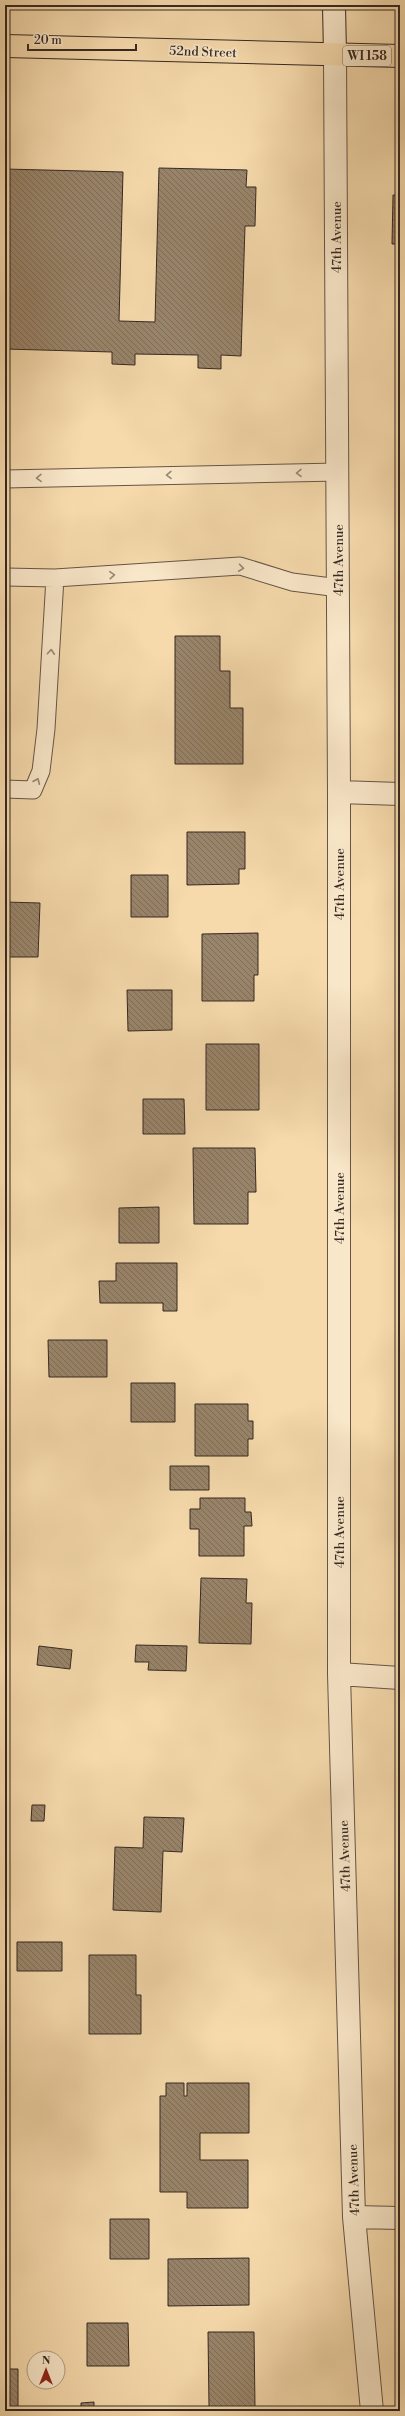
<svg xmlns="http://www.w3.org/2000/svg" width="405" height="2416" viewBox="0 0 405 2416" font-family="'Libre Bodoni',serif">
  <defs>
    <pattern id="building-back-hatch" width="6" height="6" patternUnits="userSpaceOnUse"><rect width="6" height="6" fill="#99856b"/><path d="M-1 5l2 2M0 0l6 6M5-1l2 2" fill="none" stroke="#7e6d58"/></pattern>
  </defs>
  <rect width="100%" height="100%" fill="#f6daac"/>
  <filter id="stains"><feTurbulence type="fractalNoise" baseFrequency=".005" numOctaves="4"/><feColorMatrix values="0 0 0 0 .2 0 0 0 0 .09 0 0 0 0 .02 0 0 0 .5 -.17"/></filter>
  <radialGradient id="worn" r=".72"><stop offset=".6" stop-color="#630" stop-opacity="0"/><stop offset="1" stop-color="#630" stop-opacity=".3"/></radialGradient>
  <path fill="url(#building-back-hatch)" stroke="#352924" d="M159 168 247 170 246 187H256L255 226H245L241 356 221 355V369L198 368V355L135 354V365L112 364V352L5 349V169L123 172 119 321 155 322Z
    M393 195H400V244H392Z
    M175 636H220V671H230V708H243V764H175Z
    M187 832H245V869H239V884L187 885Z
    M131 875H168V917H131Z
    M5 902 40 903 38 957H5Z
    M258 933V975H254V1001H202V934Z
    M127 990H172V1030L128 1031Z
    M206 1044H259V1110H206Z
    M143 1099H184L185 1134H143Z
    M193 1148H255L256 1192H248V1224H194Z
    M159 1207V1243H119V1208Z
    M116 1263H177V1311H163V1303H100L99 1281H116Z
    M48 1340H107V1377H49Z
    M131 1383H175V1422H131Z
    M195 1404H248V1421H253V1439H248V1456H195Z
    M170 1466H209V1490H170Z
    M200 1498H245V1512H251L252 1526H244V1556H199V1529H190V1509H200Z
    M201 1578 247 1579 246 1603H252L251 1644 199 1643Z
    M136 1645 187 1646 186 1671 148 1670 149 1662H135Z
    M39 1646 72 1650 70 1669 37 1665Z
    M32 1805H45L44 1821H31Z
    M144 1817 184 1818 182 1852 163 1851 161 1912 113 1910 115 1847 143 1848Z
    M17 1942H62V1971H17Z
    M89 1955H136V1995H141V2034H89Z
    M166 2083H184V2096H187V2083H249V2133H200V2160H248V2208H187V2192H160V2096H166Z
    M110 2219H149V2259H110Z
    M249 2258V2305L168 2306V2259Z
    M87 2323H128L129 2366H87Z
    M208 2332H254L255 2407H209Z
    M5 2369H18V2411H5Z
    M94 2402V2411H81V2403Z"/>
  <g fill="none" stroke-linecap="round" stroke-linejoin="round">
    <g stroke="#655546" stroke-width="19">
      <path id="lane" d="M5 479 338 472
        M5 577 55 578
        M5 789 33 790 41 771 46 729 55 578 240 566 292 582 339 588"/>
    </g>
    <g stroke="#655546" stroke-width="24">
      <path id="street" d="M335 55 339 792V1674L354 2217 372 2411
        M339 792 400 794
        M339 1674 400 1678
        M354 2217 400 2218"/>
    </g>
    <g stroke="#352924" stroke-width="24">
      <path id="secondary" d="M334 5 335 55"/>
    </g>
    <g stroke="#352924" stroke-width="24">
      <path id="primary" d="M5 46 400 56"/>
    </g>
    <use href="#lane" stroke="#f9e7c9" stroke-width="17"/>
    <use href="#street" stroke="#f9e7c9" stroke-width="22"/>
    <use href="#secondary" stroke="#f9e7c9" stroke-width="22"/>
    <use href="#primary" stroke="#f6daac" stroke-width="22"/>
  </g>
  <defs><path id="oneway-chevron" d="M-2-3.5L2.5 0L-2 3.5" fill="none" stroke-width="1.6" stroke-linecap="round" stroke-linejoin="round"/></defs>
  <g stroke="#978876">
    <use href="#oneway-chevron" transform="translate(299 473) rotate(179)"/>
    <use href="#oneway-chevron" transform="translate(169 475) rotate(179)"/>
    <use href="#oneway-chevron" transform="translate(39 478) rotate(179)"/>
    <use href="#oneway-chevron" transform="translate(241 568) rotate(8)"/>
    <use href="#oneway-chevron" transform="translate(112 575) rotate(-4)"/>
    <use href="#oneway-chevron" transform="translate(51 652) rotate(-86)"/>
    <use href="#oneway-chevron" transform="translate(37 781) rotate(-67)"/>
  </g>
  <g text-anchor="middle" stroke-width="3.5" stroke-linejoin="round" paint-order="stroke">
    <rect fill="#f9e7c9" stroke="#706256" stroke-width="1" x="343" y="46" width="48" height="20" rx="3"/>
    <g font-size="12" font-weight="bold" fill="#352924">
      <text x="367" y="60">WI 158</text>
    </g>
    <g font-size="13" fill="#352924" stroke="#f9e7c9">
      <text transform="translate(203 51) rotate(2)" y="5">52nd Street</text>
      <text transform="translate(336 237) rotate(-90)" y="5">47th Avenue</text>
      <text transform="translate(338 560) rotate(-90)" y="5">47th Avenue</text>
      <text transform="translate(339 884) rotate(-90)" y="5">47th Avenue</text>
      <text transform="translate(339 1208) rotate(-90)" y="5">47th Avenue</text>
      <text transform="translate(339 1532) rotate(-90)" y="5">47th Avenue</text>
      <text transform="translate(344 1856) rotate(-92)" y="5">47th Avenue</text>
      <text transform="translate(353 2180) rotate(-92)" y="5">47th Avenue</text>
    </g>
  </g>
  <rect width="405" height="2416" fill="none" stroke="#f6daac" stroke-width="20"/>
  <rect x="6" y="6" width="393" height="2404" fill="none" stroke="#352924" stroke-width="2"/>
  <rect x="10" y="10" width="385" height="2396" fill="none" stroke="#352924"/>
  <g transform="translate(46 2370)"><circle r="19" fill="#f9e7c9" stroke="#ab9b87"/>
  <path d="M0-3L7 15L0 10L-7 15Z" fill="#8f2418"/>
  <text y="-6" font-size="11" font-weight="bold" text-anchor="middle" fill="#352924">N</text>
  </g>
  <path d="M28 44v6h108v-6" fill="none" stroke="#352924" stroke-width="2"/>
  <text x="34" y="44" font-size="12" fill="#352924" stroke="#f9e7c9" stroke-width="3" paint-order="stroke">20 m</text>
  <rect width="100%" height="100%" filter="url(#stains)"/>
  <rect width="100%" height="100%" fill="url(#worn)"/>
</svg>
